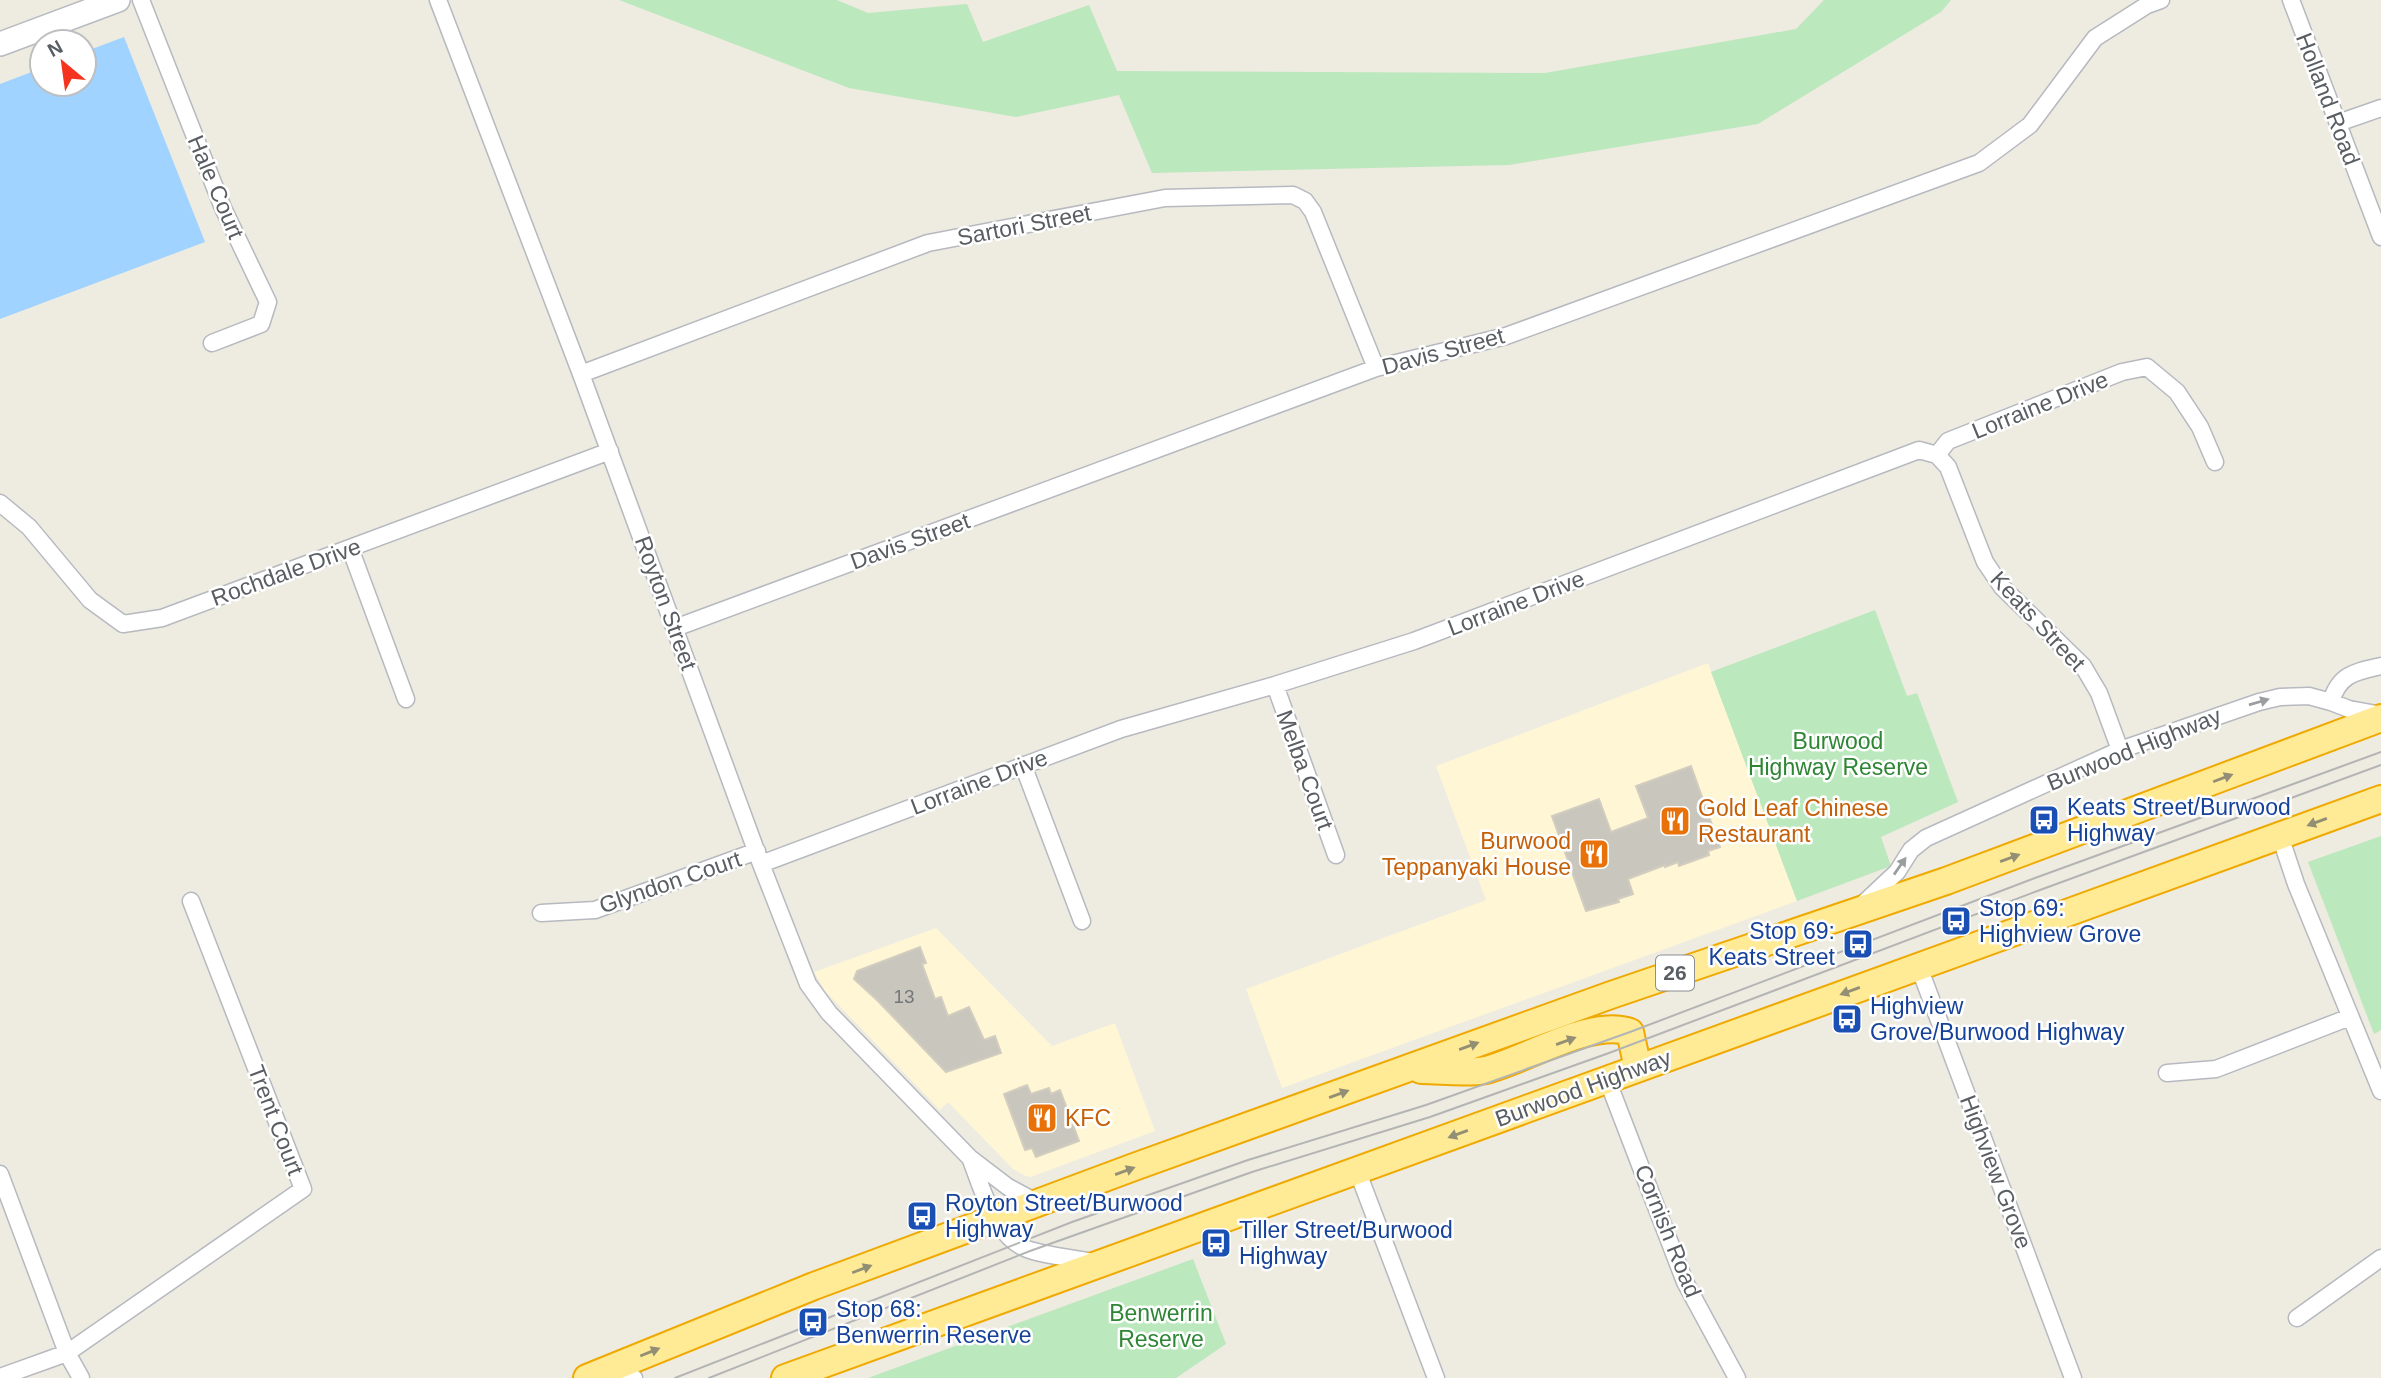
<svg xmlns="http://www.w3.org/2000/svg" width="2381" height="1378" viewBox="0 0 2381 1378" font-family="Helvetica,sans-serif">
  <rect width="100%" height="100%" fill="#eeebe1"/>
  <path fill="#fff6d5" d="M1708 663 1797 901 1282 1088 1246 989 1486 900 1436 766Z
    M936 928 1052 1046 1115 1023 1155 1131 1031 1177 1025 1176 1013 1169 948 1102 940 1110 825 991 814 972Z"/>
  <path fill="#bbe8bc" d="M619 0H837L868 13 967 4 983 42 1089 5 1117 71 1545 73 1796 29 1824 0H1951L1941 12 1758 124 1509 165 1152 173 1119 95 1016 117 849 88Z
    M1875 610 1907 696 1917 693 1958 802 1881 837 1891 866 1797 901 1711 672Z
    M2381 836V1030L2374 1034 2308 862Z
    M1193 1259 1226 1344 1176 1378H868Z"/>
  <path fill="#a0d3ff" d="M124 37 205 242 0 319V84L42 68V84H84V52Z"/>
  <path fill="#c9c6be" stroke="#d3cdbf" stroke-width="2" d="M1691 766 1720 847 1708 851 1709 855 1679 866 1678 862 1665 867V865L1628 879 1633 894 1618 899 1619 902 1586 911 1552 816 1599 799 1611 832 1648 818 1636 786Z
    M920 947 926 963 922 964 935 999 941 997 948 1016 969 1007 984 1040 995 1036 1001 1053 946 1072 878 1001 854 979 857 971Z
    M1027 1085 1031 1094 1049 1088 1051 1094 1060 1090 1079 1141 1036 1157 1032 1148 1025 1150 1004 1094Z"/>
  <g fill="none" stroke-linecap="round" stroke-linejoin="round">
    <g stroke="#b6b9bf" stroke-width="19">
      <path id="minor" d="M141 0 223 208 268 302 261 324 212 343
        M438 0 581 374 761 864 808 984 829 1013 970 1158 1008 1187 1038 1203
        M2291 0 2381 237
        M2338 123 2381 108
        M581 374 928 243 1165 198 1293 195 1305 201 1313 212 1376 368
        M1937 455 1948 467 1985 562 2002 587 2083 666 2099 693 2120 750
        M0 503 29 527 90 600 123 624 162 618 610 451
        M350 548 406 699
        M675 628 1376 368 1506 336 1979 163 2030 125 2095 38 2147 5 2161 0
        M1275 685 1336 855
        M2331 702C2339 674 2355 672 2381 666
        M1023 765 1082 921
        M2280 836 2296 884 2381 1091
        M761 864 1121 729 1275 685 1414 641 1919 450 1937 455 1948 441 2122 372 2147 367 2177 392 2200 427 2215 462
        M1864 903 1897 872 1911 850 1926 838 2120 750 2259 702 2280 697 2309 696 2331 702 2349 709 2381 715
        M541 913 595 910 757 851
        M1919 967 2073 1378
        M2167 1073 2216 1069 2350 1017
        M1607 1079 1685 1282 1737 1378
        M971 1160C983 1191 996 1242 1033 1251 1054 1257 1076 1258 1097 1263
        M1357 1170 1436 1378
        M0 1174 67 1353 81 1378
        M2297 1318 2381 1258
        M604 1374 634 1378
        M0 1377 67 1353 303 1189 191 901"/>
    </g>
    <g stroke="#b7bbc1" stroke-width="26">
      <path id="secondary" d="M0 44 118 0"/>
    </g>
    <g stroke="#efa900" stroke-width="30">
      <path id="trunk" d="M1421 1070C1441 1070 1466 1074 1486 1070 1526 1060 1591 1018 1630 1032L1638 1068
        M587 1378 814 1286 1134 1167 1611 995 1946 881 2381 718
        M785 1378 2381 799"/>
    </g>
    <use href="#minor" stroke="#fff" stroke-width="16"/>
    <use href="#secondary" stroke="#fff" stroke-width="23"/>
    <use href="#trunk" stroke="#ffea96" stroke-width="26"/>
    <path stroke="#b3b4b4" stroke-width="2" d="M675 1378 1072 1222 1248 1160 1426 1105 1630 1032 2035 878 2381 752
      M709 1378 1030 1251 1252 1172 1430 1117 1609 1053 2040 890 2381 765"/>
  </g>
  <defs><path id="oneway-solid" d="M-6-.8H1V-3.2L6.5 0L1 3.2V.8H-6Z" transform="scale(1.75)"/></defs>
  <g fill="#9b9ea1">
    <use href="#oneway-solid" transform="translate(2259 702) rotate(-16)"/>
    <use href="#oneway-solid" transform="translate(1900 866) rotate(-55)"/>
  </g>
  <g fill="#938f75">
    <use href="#oneway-solid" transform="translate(2223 778) rotate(-21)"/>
    <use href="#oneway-solid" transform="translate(2317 822) rotate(160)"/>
    <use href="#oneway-solid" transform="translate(2010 858) rotate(-20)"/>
    <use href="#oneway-solid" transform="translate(1850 991) rotate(160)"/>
    <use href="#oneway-solid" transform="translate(1566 1041) rotate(-20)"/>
    <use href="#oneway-solid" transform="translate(1469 1046) rotate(-20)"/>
    <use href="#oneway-solid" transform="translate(1339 1094) rotate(-20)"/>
    <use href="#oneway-solid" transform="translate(1458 1134) rotate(160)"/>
    <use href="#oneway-solid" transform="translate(1125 1171) rotate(-20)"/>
    <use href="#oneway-solid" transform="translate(862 1269) rotate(-21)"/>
    <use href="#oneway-solid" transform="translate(650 1352) rotate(-22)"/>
  </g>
  <defs>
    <g id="bus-square" transform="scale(1.575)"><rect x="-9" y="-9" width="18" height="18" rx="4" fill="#1a4fb4" stroke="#fff"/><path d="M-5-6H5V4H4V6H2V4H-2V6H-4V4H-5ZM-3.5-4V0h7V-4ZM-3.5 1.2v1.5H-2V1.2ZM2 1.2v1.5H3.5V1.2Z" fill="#fff"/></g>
    <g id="restaurant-square" transform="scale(1.575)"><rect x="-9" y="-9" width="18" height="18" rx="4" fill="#e8710a" stroke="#fff"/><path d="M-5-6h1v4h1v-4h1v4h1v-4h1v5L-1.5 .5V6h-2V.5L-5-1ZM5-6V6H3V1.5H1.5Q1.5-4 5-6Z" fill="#fff"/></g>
  </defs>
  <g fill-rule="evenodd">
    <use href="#bus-square" x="2044" y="820"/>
    <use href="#restaurant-square" x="1675" y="821"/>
    <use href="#restaurant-square" x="1594" y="854"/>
    <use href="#bus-square" x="1956" y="921"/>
    <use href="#bus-square" x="1858" y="944"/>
    <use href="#bus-square" x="1847" y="1019"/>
    <use href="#restaurant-square" x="1042" y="1118"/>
    <use href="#bus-square" x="922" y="1216"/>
    <use href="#bus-square" x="1216" y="1243"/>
    <use href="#bus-square" x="813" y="1322"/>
  </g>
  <g text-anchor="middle" stroke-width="5" stroke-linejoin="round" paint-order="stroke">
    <g font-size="19" fill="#75787a">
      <text x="904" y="1003">13</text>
    </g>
    <rect fill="#fff" stroke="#8b8e92" stroke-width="2" x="1656" y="955.5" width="38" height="35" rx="5"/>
    <g font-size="21" font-weight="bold" fill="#595e63">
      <text x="1675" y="980">26</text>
    </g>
    <g font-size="23" fill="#595e63" stroke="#fff">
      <text transform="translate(2328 99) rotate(69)" y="8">Holland Road</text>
      <text transform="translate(216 187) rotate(67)" y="8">Hale Court</text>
      <text transform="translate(1024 225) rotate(-11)" y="8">Sartori Street</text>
      <text transform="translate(1443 351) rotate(-15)" y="8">Davis Street</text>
      <text transform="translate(2040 405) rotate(-22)" y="8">Lorraine Drive</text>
      <text transform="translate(910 541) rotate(-20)" y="8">Davis Street</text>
      <text transform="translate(286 572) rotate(-20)" y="8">Rochdale Drive</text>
      <text transform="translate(666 603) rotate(70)" y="8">Royton Street</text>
      <text transform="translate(1516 603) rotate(-21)" y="8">Lorraine Drive</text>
      <text transform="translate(2038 621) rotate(47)" y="8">Keats Street</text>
      <text transform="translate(2134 749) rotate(-22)" y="8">Burwood Highway</text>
      <text transform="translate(1305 770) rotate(70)" y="8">Melba Court</text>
      <text transform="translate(979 782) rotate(-21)" y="8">Lorraine Drive</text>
      <text transform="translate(670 882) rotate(-19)" y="8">Glyndon Court</text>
      <text transform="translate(1583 1088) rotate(-20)" y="8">Burwood Highway</text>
      <text transform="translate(276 1120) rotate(69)" y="8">Trent Court</text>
      <text transform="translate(1996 1172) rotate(69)" y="8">Highview Grove</text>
      <text transform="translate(1668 1231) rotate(68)" y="8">Cornish Road</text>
    </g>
    <g font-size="23" fill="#2e8634" stroke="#fff">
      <text x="1838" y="749">Burwood<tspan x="1838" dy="26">Highway Reserve</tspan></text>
      <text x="1161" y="1321">Benwerrin<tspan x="1161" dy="26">Reserve</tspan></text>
    </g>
    <g font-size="23" fill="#164399" stroke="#fff" text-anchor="start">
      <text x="2067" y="815">Keats Street/Burwood<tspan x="2067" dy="26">Highway</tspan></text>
      <text x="1979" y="916">Stop 69:<tspan x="1979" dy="26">Highview Grove</tspan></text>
      <text x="1835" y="939" text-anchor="end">Stop 69:<tspan x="1835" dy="26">Keats Street</tspan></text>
      <text x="1870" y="1014">Highview<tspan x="1870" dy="26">Grove/Burwood Highway</tspan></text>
      <text x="945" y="1211">Royton Street/Burwood<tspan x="945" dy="26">Highway</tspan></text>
      <text x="1239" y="1238">Tiller Street/Burwood<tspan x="1239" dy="26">Highway</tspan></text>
      <text x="836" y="1317">Stop 68:<tspan x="836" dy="26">Benwerrin Reserve</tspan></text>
    </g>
    <g font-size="23" fill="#c56008" stroke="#fff" text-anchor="start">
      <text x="1698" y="816">Gold Leaf Chinese<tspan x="1698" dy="26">Restaurant</tspan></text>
      <text x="1571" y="849" text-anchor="end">Burwood<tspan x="1571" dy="26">Teppanyaki House</tspan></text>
      <text x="1065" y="1126">KFC</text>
    </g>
  </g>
  <g transform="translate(63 63) rotate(331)"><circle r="33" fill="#ffffff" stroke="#bdbfc1" stroke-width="2"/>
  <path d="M0-5L12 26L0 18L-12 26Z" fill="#f5341f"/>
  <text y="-10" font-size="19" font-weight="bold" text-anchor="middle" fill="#595e63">N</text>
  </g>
</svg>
